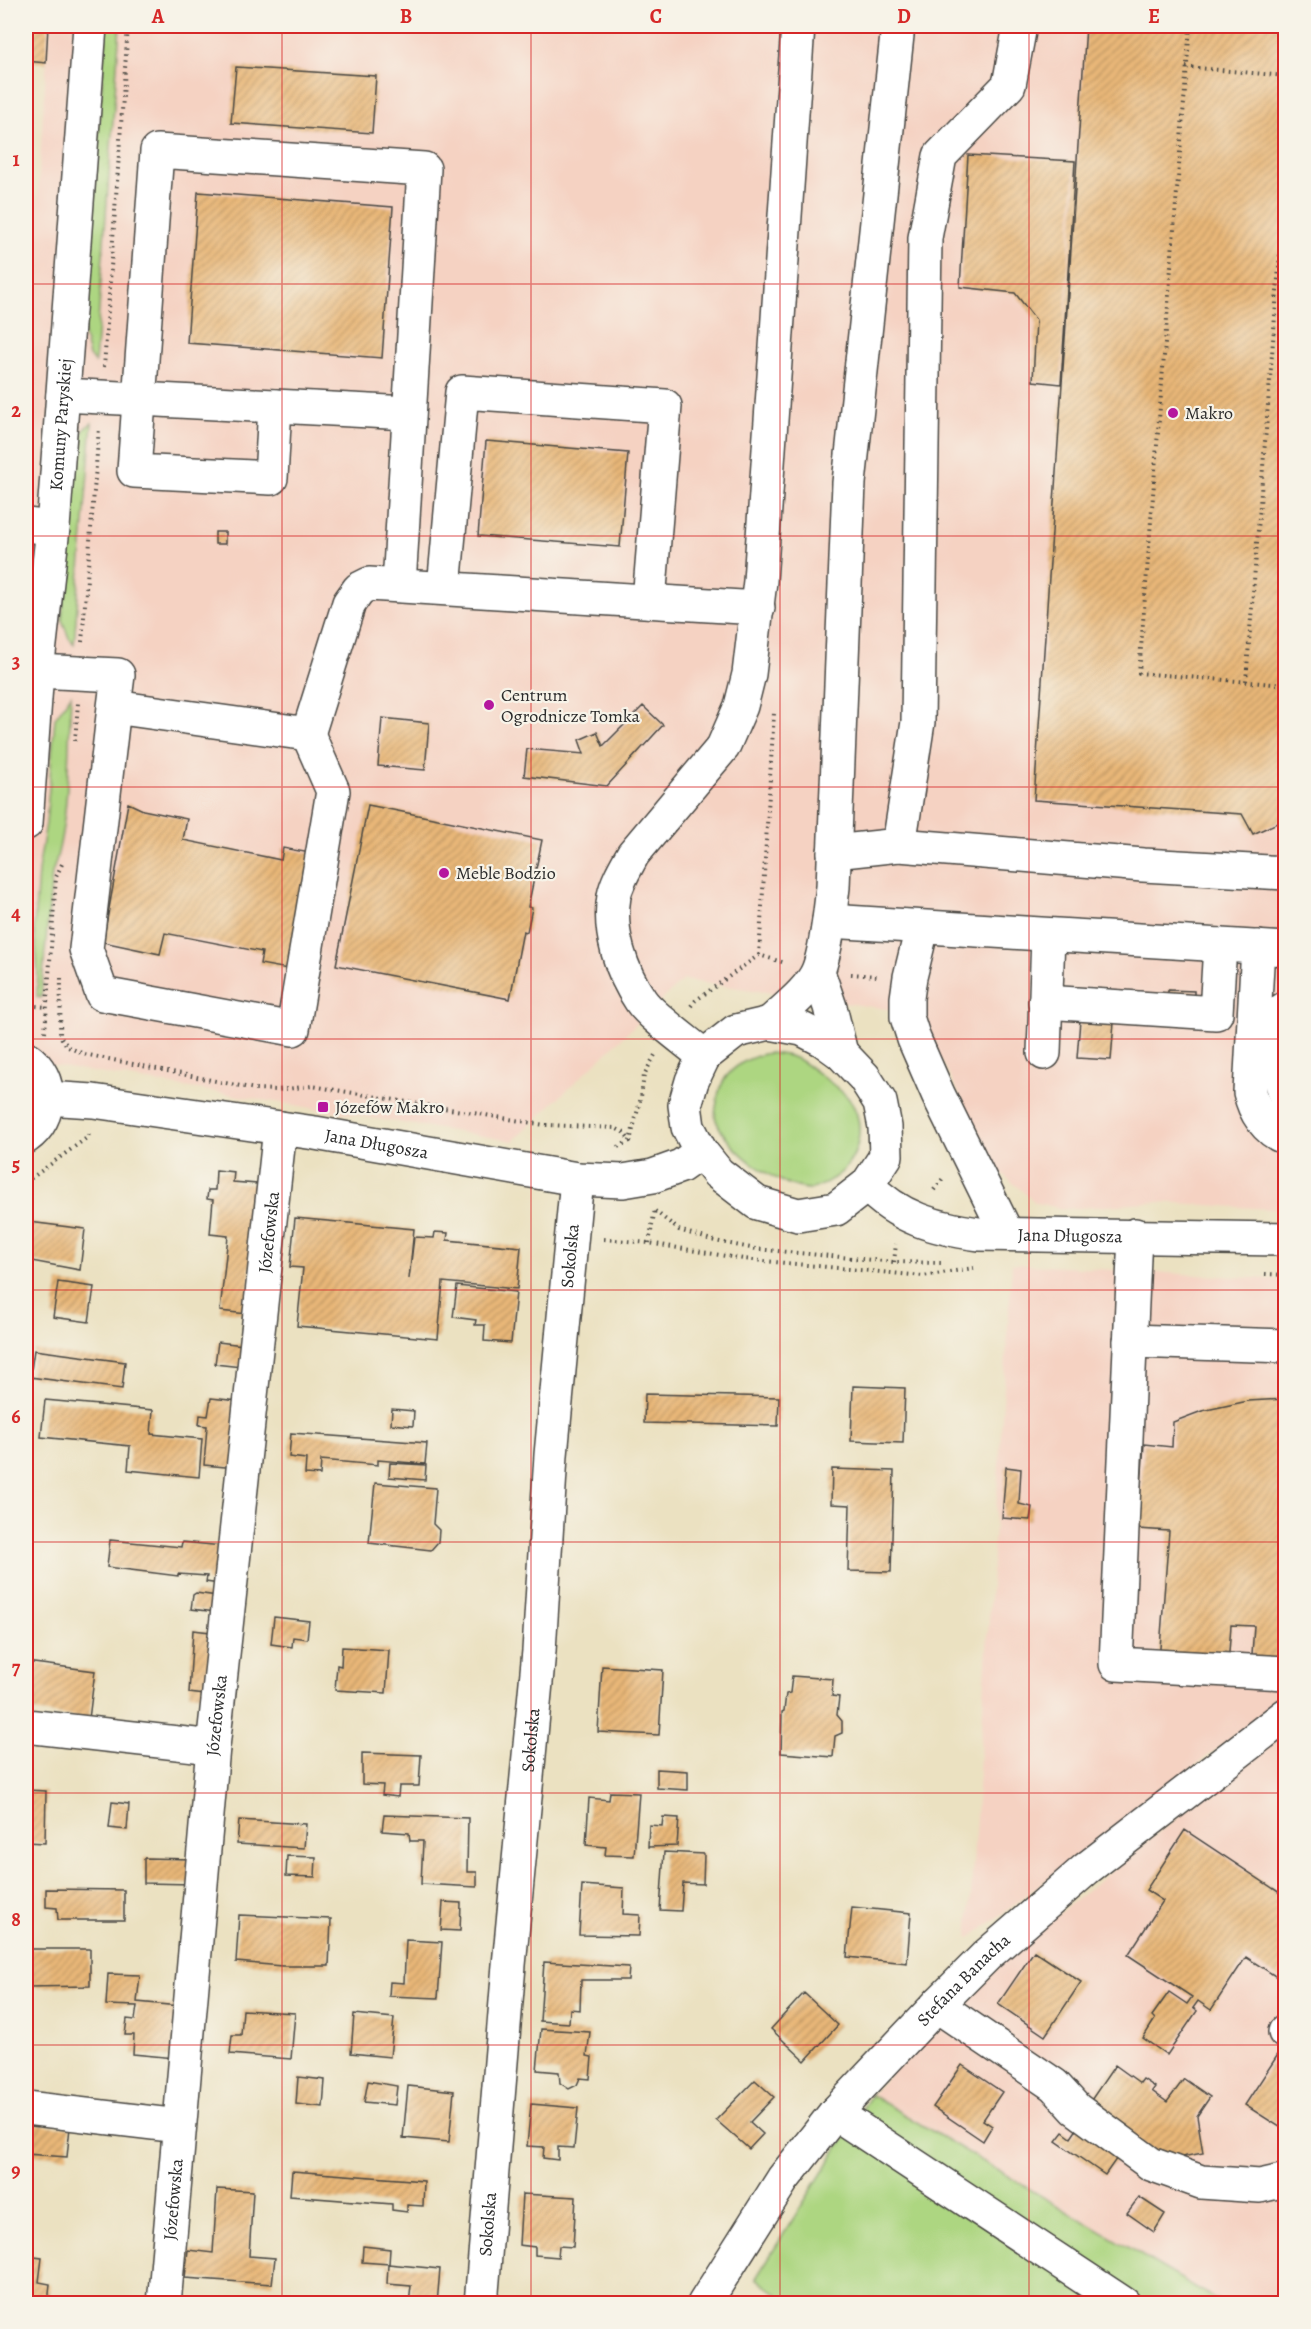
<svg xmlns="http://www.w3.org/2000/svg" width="1311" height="2329" viewBox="0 0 1311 2329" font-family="Alegreya,serif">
  <defs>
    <pattern id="building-hatch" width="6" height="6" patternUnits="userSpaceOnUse" patternTransform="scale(1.5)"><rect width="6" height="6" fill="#e9b778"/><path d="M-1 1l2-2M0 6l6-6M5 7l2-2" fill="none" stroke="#bd9563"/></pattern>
  </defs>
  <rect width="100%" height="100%" fill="#f7f3e8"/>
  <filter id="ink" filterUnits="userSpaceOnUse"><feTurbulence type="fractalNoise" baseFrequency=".0167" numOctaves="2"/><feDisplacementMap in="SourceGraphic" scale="12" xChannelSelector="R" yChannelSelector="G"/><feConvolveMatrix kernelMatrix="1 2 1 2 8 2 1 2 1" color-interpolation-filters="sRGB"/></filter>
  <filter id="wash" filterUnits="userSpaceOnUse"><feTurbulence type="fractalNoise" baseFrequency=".008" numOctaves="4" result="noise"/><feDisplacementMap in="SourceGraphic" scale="24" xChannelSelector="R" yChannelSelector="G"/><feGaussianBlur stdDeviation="1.35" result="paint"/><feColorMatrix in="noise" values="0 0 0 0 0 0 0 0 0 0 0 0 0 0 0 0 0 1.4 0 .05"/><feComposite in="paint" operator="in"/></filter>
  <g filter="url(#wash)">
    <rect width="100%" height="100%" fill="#ebe1c1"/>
    <path fill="#f5d2c2" d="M49 26H1285V1210L1160 1202 1064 1209 1036 1203 999 1171 935 1048 922 1014 683 980 513 1141 26 1061V366Z
      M1012 1264 1285 1280V1697L968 1940Z
      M1285 1730V2303H1222L871 2095 966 1989Z"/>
    <path fill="#add681" stroke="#6c8056" stroke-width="1.5" d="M106 26H120L95 363 89 356 84 336Z
      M92 423 74 644 69 638 62 620 74 450 85 428Z
      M71 695C68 748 70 825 52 873L41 998 37 997 38 972 34 929 38 871 46 823 55 718Z
      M768 1053C777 1054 786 1054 795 1058 803 1061 844 1092 849 1099 868 1124 859 1164 832 1179 826 1182 818 1188 812 1189 779 1189 727 1150 716 1120 714 1114 716 1108 717 1102 720 1073 741 1059 768 1053Z
      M871 2095 1222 2303H789L756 2278Z"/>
    <g id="blocks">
      <path fill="url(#building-hatch)" d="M26 26H48L46 63 26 61Z
        M1086 26H1286V819L1253 834 1242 814 1034 800Z
        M236 67 376 76 372 133 231 123Z
        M968 155 1075 161 1061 384 1033 381 1036 320 1015 293 960 287Z
        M198 192 393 207 382 358 187 343Z
        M26 210 31 211 28 288H26Z
        M486 441 628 453 620 547 478 536Z
        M215 532H225V544H215Z
        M643 706 663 725 607 786 524 776 527 749 584 754 579 740 597 732 603 746Z
        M382 718 429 723 425 770 378 766Z
        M128 803 143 810 187 819 183 840 281 860 283 848 316 854 293 970 260 964 262 952 165 933 160 954 103 942Z
        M368 805 542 840 528 907 532 908 527 932 523 931 510 999 336 965Z
        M1168 990 1194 991V1001L1168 999Z
        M1082 995 1116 997 1111 1060 1077 1058Z
        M216 1170 234 1172 233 1182 257 1184 247 1314 220 1311 228 1236 210 1234 213 1200 207 1199 208 1190H215Z
        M295 1218 414 1229 409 1279 414 1237 434 1238 435 1232 448 1233 447 1240 521 1247 517 1289 443 1282 438 1339 297 1326 303 1268 290 1267Z
        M29 1222 85 1229 80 1270 26 1260Z
        M58 1282 94 1287 89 1322 53 1317Z
        M457 1286 516 1292 511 1343 484 1341 485 1325H475L476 1320 453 1317Z
        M218 1342 243 1345 241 1367 215 1364Z
        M34 1350 125 1362 122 1389 30 1377Z
        M853 1386 905 1388 903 1443 851 1441Z
        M645 1394 779 1397 778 1426 644 1423Z
        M211 1398 238 1401 236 1468 204 1465 207 1426 199 1425 200 1415 208 1416Z
        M1286 1399V1671L1251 1668 1254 1626 1231 1625 1228 1666 1159 1661 1169 1531 1138 1529 1144 1444 1172 1447 1173 1422 1202 1411 1248 1401Z
        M45 1400 153 1410 151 1434 202 1439 199 1477 128 1470 130 1446 41 1437Z
        M392 1409 414 1411 413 1426 391 1424Z
        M291 1433 427 1443 425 1464 378 1460V1465L321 1460 320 1475 305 1474 306 1459 289 1457Z
        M390 1463 426 1465 425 1480 389 1477Z
        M1006 1467 1021 1469 1019 1504 1032 1507 1030 1520 1002 1518Z
        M832 1469 894 1471 891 1572 848 1571 850 1505 831 1504Z
        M375 1483 436 1488 433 1524 439 1530 438 1542 431 1550 369 1543Z
        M110 1540 181 1547 182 1542 223 1546 219 1584 206 1582 207 1576 178 1574V1576L107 1567Z
        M196 1593 217 1596 216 1612 191 1609 193 1595Z
        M274 1617 309 1621 307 1639 293 1637 292 1647 271 1644Z
        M193 1630 219 1633 213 1696 189 1693Z
        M342 1647 389 1650 386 1693 335 1690 337 1665 341 1666Z
        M26 1662 95 1671 89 1719 26 1710Z
        M602 1666 663 1670 659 1735 598 1732Z
        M792 1676 833 1679 832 1696 839 1697 837 1715 842 1721V1733L835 1736 833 1757 781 1753 782 1712 784 1711 786 1694 790 1693Z
        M362 1753 421 1755 419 1786H399L398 1797 382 1795 383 1785 362 1784Z
        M657 1769 688 1771V1790L657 1788Z
        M26 1790 46 1791 45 1843 26 1842Z
        M610 1792 639 1793 634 1856 605 1855 606 1847 586 1845 589 1798 609 1800Z
        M112 1802 129 1804 127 1830 109 1828Z
        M384 1815 468 1818 467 1872H477V1887L421 1884 423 1841H410L409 1833 382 1831Z
        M663 1817 679 1818 677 1846 648 1847 649 1825 662 1826Z
        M239 1820 306 1824 304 1848 237 1844Z
        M1185 1830 1286 1897V1983L1246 1957 1211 2010 1198 2001 1193 2008 1197 2011 1167 2055 1143 2038 1155 2019 1152 2016 1169 1992 1187 2004 1192 1997 1128 1955 1163 1901 1146 1890Z
        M664 1852 704 1854 703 1884 683 1883 681 1911 660 1910Z
        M287 1856 316 1857 315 1877 286 1876Z
        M144 1858 193 1859 192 1884 144 1883Z
        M582 1885 624 1888 623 1914 640 1915 639 1936 579 1935Z
        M46 1889 124 1890V1920H58L57 1908 46 1907Z
        M443 1902 461 1903 460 1931 441 1930Z
        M852 1907 911 1913 907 1963 847 1957Z
        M239 1915 331 1919 329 1966H282L236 1962Z
        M406 1940 442 1942 438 1998 389 1996 390 1982 404 1983Z
        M26 1949H90V1986L26 1987Z
        M1034 1951 1081 1982 1045 2036 998 2004Z
        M544 1962 629 1967 628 1980H581L580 2010 570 2009 569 2023 540 2021Z
        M108 1974 140 1975 137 2002 179 2006 175 2058 133 2054 134 2035H125L127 2019 135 2020 137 2006 106 2005Z
        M804 1993 838 2025 805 2061 771 2029Z
        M243 2010 295 2013 291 2059 230 2054 232 2035H241Z
        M354 2014 394 2018 390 2057 351 2053Z
        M541 2029 590 2032 587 2056 592 2057 590 2079 580 2078 577 2085 569 2089 560 2083 559 2072 537 2070Z
        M1279 2053 1286 2057V2131L1245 2105Z
        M962 2065 1002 2092 983 2120 992 2126 983 2141 933 2107Z
        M1115 2065 1140 2083 1143 2079 1155 2087 1152 2091 1167 2102 1184 2079 1210 2097 1197 2116 1203 2153 1166 2160 1087 2106Z
        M298 2077 325 2080 323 2107 296 2104Z
        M755 2080 774 2097 750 2122 763 2134 749 2149 716 2120Z
        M368 2081 397 2086 395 2105 364 2102Z
        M408 2086 454 2091 449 2142 403 2138Z
        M531 2104 578 2108 574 2148 558 2147V2160L543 2158 544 2147 527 2146Z
        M26 2124 70 2127 67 2157 26 2154Z
        M1079 2126 1119 2155 1105 2175 1056 2141 1063 2132 1071 2138Z
        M292 2171 424 2181 423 2206 407 2205V2212L392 2210V2204L290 2196Z
        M217 2189 253 2191 249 2256 275 2258 272 2284 185 2278 188 2250 213 2253Z
        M522 2194 576 2197 573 2247 559 2246 558 2257 535 2255V2247L519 2245Z
        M1139 2197 1165 2214 1154 2232 1127 2213Z
        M363 2246 390 2249 389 2264 362 2262Z
        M26 2256 42 2258 39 2282 50 2284 48 2304H26Z
        M388 2264 440 2269 437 2304H409L411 2286 387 2284Z"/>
    </g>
  </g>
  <g filter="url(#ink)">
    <use href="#blocks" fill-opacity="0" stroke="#484642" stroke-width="1.5"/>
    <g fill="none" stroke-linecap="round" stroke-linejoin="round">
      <g stroke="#484642" stroke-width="36">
        <g id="minor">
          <path d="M63 395 408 413"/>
          <path d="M275 406 271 478 134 471 157 151 424 169 399 585"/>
          <path d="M26 525 53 528"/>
          <path d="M444 588 462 392 665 406 649 601"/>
          <path d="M37 671 118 675 114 707 86 949 102 994 293 1029 333 791 308 734 114 707"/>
          <path d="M308 734 349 603 359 589 369 584 758 608"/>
          <path id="s1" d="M26 823 37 671 53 528 90 26"/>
          <path d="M899 845 918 722 925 238 940 156 1009 85 1020 26"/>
          <path d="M834 852 899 845 1143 865 1286 873"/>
          <path d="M829 921 1286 949"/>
          <path d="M922 928 910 977 907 998V1017L914 1039 938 1094 1007 1234"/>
          <path d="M1258 947 1250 1092C1254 1111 1266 1131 1286 1138"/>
          <path d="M818 972 830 1007 841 1053"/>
          <path d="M1045 1002 1216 1013 1220 945"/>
          <path d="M1284 1009 1278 1065 1286 1099"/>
          <path d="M770 1023C785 1009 810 990 818 971 827 948 830 912 833 887L849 483 898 26"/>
          <path d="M770 1023 802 1029 823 1040 841 1053 864 1077 880 1102 885 1127 886 1156 867 1185 836 1209 798 1215 757 1203 718 1173 701 1152 688 1127 685 1105 692 1081 704 1056 736 1031Z"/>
          <path d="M1044 1053 1048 935"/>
          <path d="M704 1056C689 1043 651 1016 641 1001 621 972 608 932 614 896 617 881 626 867 633 854L723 747 741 706 749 674 760 581 798 26"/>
          <path d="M26 1058C54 1077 53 1118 26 1137"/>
          <path id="s2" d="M47 1098 93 1101 315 1133 577 1179 623 1181 653 1176 681 1166 701 1152"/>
          <path id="s3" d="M867 1185C898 1218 935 1228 979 1234L1286 1239"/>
          <path d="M1135 1235 1116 1664 1286 1673"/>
          <path d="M1130 1341 1286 1346"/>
          <path d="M26 1726 213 1747"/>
          <path d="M939 2003 948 2013 1054 2085 1076 2109 1151 2164 1201 2182 1260 2186 1286 2180"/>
          <path d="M1285 2032H1286"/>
          <path d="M26 2108 179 2126"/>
          <path d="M835 2113 1124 2304"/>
          <path id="s4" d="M164 2304 213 1747 280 1128"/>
          <path id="s5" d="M481 2304 509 1965 539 1651 551 1455 577 1179"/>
          <path id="s6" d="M704 2304 783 2179 835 2113 939 2003 987 1955 1086 1869 1286 1715"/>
        </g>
      </g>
      <path stroke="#484642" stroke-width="4" stroke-dasharray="1.5 4.5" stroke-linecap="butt" d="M1190 26 1139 673 1286 685
        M1186 67 1286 76
        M104 367 128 26
        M82 642 99 428
        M1246 681 1286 178
        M75 741 78 703
        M759 955 774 713
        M851 974 877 976
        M61 978 60 1036 68 1047 84 1054 255 1089 277 1090 312 1086 545 1125 615 1128 623 1132 631 1142
        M36 1006 46 1007
        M691 1006 695 1001 759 955 785 963
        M45 1032 56 877 62 864
        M618 1147 630 1141 641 1097 644 1075 655 1055
        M26 1182 88 1137 89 1133
        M934 1190 944 1177
        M655 1211 679 1230 715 1241 756 1249 894 1262 943 1263
        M604 1239 649 1243 743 1259 923 1276 974 1268
        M649 1243 655 1209
        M894 1262 896 1244
        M1265 1274 1286 1275"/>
      <use href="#minor" stroke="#fff" stroke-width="33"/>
    </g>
  </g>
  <path fill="none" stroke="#d62828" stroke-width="1.5" stroke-opacity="0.55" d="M282 26V2304M531 26V2304M780 26V2304M1029 26V2304M26 284H1286M26 536H1286M26 787H1286M26 1039H1286M26 1290H1286M26 1542H1286M26 1793H1286M26 2045H1286"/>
  <g fill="#b5179e" stroke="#f7f3e8" stroke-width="2">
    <circle cx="1173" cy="413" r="6"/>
    <circle cx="489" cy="705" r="6"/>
    <circle cx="444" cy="873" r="6"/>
    <rect x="317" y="1101" width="12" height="12" rx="3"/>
  </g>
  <g text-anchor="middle" stroke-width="4.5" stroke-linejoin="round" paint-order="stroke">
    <g font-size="18" fill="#2b2b2b" stroke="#f7f3e8" text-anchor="start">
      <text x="1185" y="419">Makro</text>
      <text x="501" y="701">Centrum<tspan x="501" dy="21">Ogrodnicze Tomka</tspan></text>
      <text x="456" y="879">Meble Bodzio</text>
      <text x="335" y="1113">Józefów Makro</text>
    </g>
    <g font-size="18" fill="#2b2b2b" stroke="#f7f3e8">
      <text dy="6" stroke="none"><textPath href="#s1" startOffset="400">Komuny Paryskiej</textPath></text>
      <text dy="6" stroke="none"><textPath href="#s2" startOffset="333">Jana Długosza</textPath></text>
      <text dy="6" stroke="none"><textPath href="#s4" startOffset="1077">Józefowska</textPath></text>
      <text dy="6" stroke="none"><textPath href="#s3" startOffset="216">Jana Długosza</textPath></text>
      <text dy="6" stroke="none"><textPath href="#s5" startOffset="1052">Sokolska</textPath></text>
      <text dy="6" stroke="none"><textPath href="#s4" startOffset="591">Józefowska</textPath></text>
      <text dy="6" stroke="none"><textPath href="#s5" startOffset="566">Sokolska</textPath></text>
      <text dy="6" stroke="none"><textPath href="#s6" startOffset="417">Stefana Banacha</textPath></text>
      <text dy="6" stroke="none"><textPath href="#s4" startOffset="105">Józefowska</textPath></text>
      <text dy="6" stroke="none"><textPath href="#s5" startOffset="80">Sokolska</textPath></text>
    </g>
  </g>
  <rect width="1311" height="2329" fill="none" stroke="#f7f3e8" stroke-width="66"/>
  <rect x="33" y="33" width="1245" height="2263" fill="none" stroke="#d62828" stroke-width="2"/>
  <g font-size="20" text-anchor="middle" font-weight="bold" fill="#d62828">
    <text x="158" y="23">A</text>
    <text x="406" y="23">B</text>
    <text x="656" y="23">C</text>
    <text x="904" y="23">D</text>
    <text x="1154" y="23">E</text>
    <text x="16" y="166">1</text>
    <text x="16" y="417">2</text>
    <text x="16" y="668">3</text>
    <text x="16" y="920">4</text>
    <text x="16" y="1171">5</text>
    <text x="16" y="1423">6</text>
    <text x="16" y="1674">7</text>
    <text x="16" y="1926">8</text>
    <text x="16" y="2177">9</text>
  </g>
</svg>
